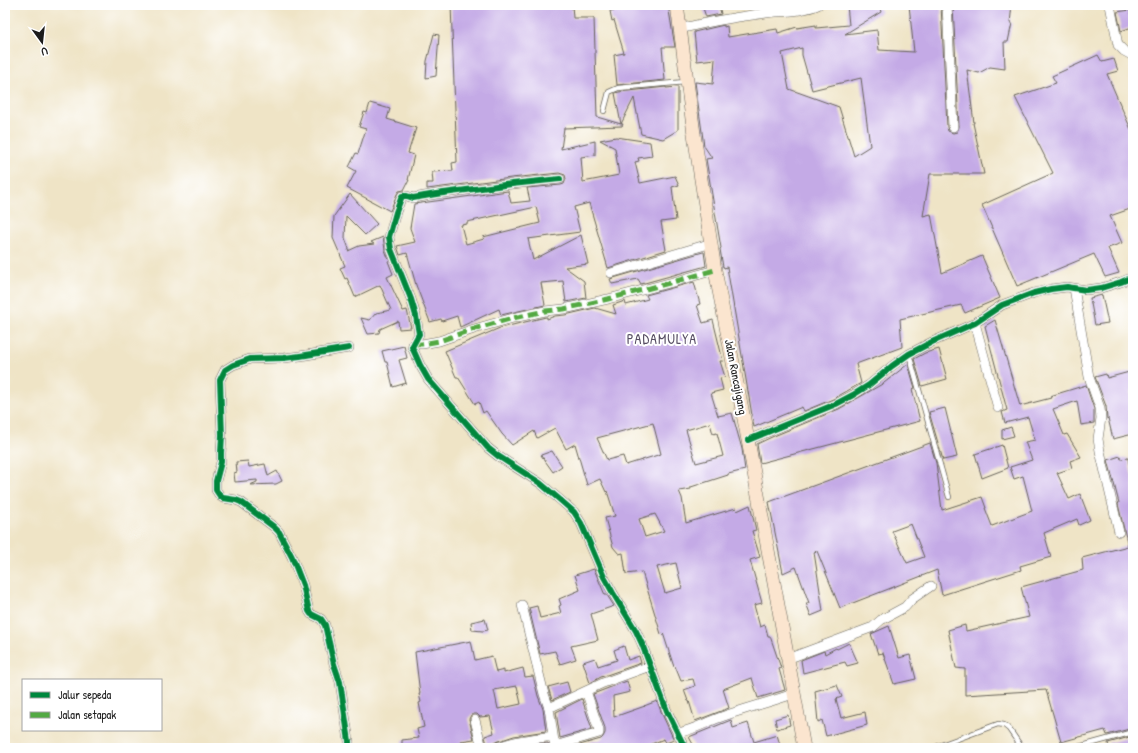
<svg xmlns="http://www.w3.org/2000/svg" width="1138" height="753" viewBox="0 0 1138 753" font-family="'Patrick Hand',sans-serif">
  <rect width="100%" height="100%" fill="#fff"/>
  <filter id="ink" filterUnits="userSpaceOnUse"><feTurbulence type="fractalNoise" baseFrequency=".025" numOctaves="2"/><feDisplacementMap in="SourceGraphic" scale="8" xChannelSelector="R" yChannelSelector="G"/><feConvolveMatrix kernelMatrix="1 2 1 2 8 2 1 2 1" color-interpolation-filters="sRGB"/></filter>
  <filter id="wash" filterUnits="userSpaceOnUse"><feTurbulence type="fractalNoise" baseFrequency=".012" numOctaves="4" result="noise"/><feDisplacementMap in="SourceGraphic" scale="16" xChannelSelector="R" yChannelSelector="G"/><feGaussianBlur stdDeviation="0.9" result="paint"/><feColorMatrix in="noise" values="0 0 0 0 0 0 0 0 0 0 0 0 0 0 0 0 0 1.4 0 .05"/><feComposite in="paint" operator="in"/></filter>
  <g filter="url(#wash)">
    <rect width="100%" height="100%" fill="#efe4c6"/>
    <g id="blocks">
      <path fill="#c4aae6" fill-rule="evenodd" d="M451 5H572L573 18H594L597 117 621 124 615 93 619 92 666 87V88L678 87V130L663 139 641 134 634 98 621 124H623L622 126 564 128 561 149 595 141V155L581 157 583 182 619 175 615 148 600 140 616 137 650 142 652 156 638 158 639 161 635 162 640 183 675 176 679 185 672 187 676 220 661 222 666 250 608 268 589 203 574 207 580 232 528 239 533 260 581 235 588 264 565 267 584 281 586 298 566 302 563 281 541 283 545 305 501 315 499 309 460 327 457 316 442 321 441 319 430 322 416 285 407 253 400 255 397 246 415 242 410 228 414 204 508 191 511 203 530 201 527 188 561 185 564 184 566 179 565 175 559 173 511 178 427 189V183H433L432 172 453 171 452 163 457 162ZM536 207 540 223 483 237 484 239 466 244 461 225 467 224V222Z
        M624 5H668L675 47H662L665 80 617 85 614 55 624 53 614 20 612 21 610 11 625 8Z
        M702 5H719L721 14 706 17Z
        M847 5H879L881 12 845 34 877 30 879 50 914 52 909 5H941L947 127 948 131 953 133 957 132 959 127 953 5H1012L1010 23H1012L1008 42H1004L1005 69 990 67 979 73 967 70 974 123H973L984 174H930L923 216 931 214 942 273 982 256 1000 298 965 313 961 305 900 319 902 347 856 364 861 383 833 399 804 411 802 407 754 427 727 267 724 268V267H723L720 249 721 248 706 159 712 158 704 146 695 82 713 84 715 59 697 61 694 32 724 25V27L727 26 728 37 777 29 778 33 797 27V28L816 25V28L849 25ZM802 48V55L812 90 861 78 870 146 854 156 839 107 789 89 782 53Z
        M1130 10 1132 27 1121 31 1117 12Z
        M434 34 439 35 436 76 426 78 427 61Z
        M1098 55 1102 62 1114 59 1118 71 1107 74 1133 134V208L1110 216 1122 243 1108 248 1119 273 1105 277 1094 254 1017 286 982 205 1053 173 1015 97 1056 83 1052 76Z
        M370 103 390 109 387 119 416 128 408 153 414 155 408 180H409L404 190 399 191 397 194 390 211 347 188 356 171 349 167 356 153 358 154 366 129 359 127 364 112 367 113Z
        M350 194 377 224 365 235 346 216 345 238 349 249 348 251 359 246 374 244 371 242 383 237 385 250 389 260 388 261 393 274 387 277 403 311 407 310 411 328 399 329 398 321 380 329 379 333 368 334 361 318 370 320 376 313 391 310 380 285 355 297 347 278 345 279 340 268 345 266 333 238 334 216Z
        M703 252H704L706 266 641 284 638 279 612 284 610 279Z
        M694 282 700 304 697 305 703 323 713 320 723 361H720L725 377 720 378 723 390 711 393 718 416 732 413 742 449 745 470 728 474V475L691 487V489L679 491 682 498 686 523 736 508 737 511 750 505 756 530 752 531 760 557 750 560 762 603 754 605 760 627 765 625 768 636H770L781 668 779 669 785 690 758 698 752 678 723 689 729 708 695 721 689 701H688L684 690 695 686 693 679 681 681 675 666 674 667 663 633 661 634 642 572 626 574 623 553 619 554 613 547 605 518 615 516 607 491 606 492 600 479 587 485 575 444 566 449 555 428 537 438 534 431 512 445 502 434 486 411 483 413 479 402 475 404 458 377H456L445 351 500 328 546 317H547V319L555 316 565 315 595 308 616 314 613 305 625 301 626 305 648 299 646 295ZM653 423 661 454 626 465 623 456 607 460 597 438ZM710 423 713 434 717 433 723 456 696 463 686 430ZM655 514 664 531 645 537 639 519ZM676 563 682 588 665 593 657 567Z
        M1102 295 1108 323 1095 325 1090 298Z
        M995 320 1020 406 1051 398 1050 396 1086 385 1094 409V423L1081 425 1077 401 1053 409 1064 435 1067 434 1081 457 1070 461 1072 468 1057 473 1069 499 1080 494 1090 520 1079 525 1077 519 1044 533 1051 557 1020 566 1021 570 942 595 937 570 840 608 817 551 814 552 823 611 811 616 806 603H809L796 567 783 573 769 502 930 443 936 463 942 510 982 497 986 508H985L992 526 1032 511 1023 476 1014 479 1010 467 1032 460 1025 442 1035 440 1028 417 1005 423 1002 412 1007 410 985 326ZM911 524 924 557 907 563 892 531Z
        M404 346 407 358 399 360 406 383 393 387 387 362H385L382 351Z
        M939 349 947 379 922 386 914 359 925 353Z
        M908 364 915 388 912 389 920 421 760 463 757 444 774 436 839 409 884 383Z
        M1133 371V391H1130L1133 405V434L1113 439 1108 418 1107 419 1106 406 1095 377 1106 374 1107 378Z
        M945 408 957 457 943 460 929 412Z
        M1011 427 1014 436 1002 439V430Z
        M1002 445 1008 468 982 478 975 454Z
        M552 451 562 466 553 472 541 455Z
        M1120 456 1121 459 1128 458 1133 481V728L1107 735 1105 730 1061 742 1046 690 965 695V669L956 668 948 630 965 625 966 631 1029 617 1021 587 1083 570 1082 558 1128 546 1118 504 1119 503 1108 460Z
        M248 461 249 467 265 464 268 476 277 471 282 481 276 484 250 485 257 482V480L235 482 234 473 237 472 236 462Z
        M594 569 605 595H607L614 606 591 614 598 640 571 646 576 659 560 664 555 651 540 654 529 608 537 606 540 618 561 613 559 606 561 605 559 599 580 590 575 575Z
        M485 619 488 630 483 631 472 630 471 622Z
        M889 626 899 658 910 655 916 679 894 684 883 653 878 654 871 634Z
        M471 641 475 660 492 656 496 672 504 670V673L523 668 525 677 533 676 538 696 543 709 546 731 514 736 487 745 485 736 494 733 490 716 480 717 477 714H474L471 715 469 719 474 739 461 741 463 748H402V740L419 738 417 729 424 727 419 703 421 702 419 694H420L415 652ZM517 686 521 704 498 709 494 690Z
        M849 643 858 663 847 666 845 662 803 673 801 660 824 651 825 654 836 648 837 649Z
        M624 646 628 660 639 656 641 663 601 677 590 683 583 662 595 658 598 666 617 660 614 650Z
        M627 681 630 692 613 696 614 717 645 706H644L657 701 662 714 674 740 666 743 664 739 641 748H569L601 739 603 737 605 733V728L593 694Z
        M567 682 570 692 552 700 548 687Z
        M837 685 842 697 836 699 841 718 865 712 867 725 826 736 822 720 818 722 815 691Z
        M582 699 592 729 560 738 556 712Z
        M788 715 790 725 777 729 775 719Z
        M731 720 733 728 748 723 754 742 777 735 781 748H695L689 737Z
        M1133 736V748H1109L1108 743Z
        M548 743 549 748H524V746Z"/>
    </g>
  </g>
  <g filter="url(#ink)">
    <use href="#blocks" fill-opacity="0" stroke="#666258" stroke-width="1"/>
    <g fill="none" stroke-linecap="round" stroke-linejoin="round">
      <g stroke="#666258" stroke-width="6">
        <path id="lane" d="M604 111 609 92 618 88 685 82
          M909 354 949 497
          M933 748 998 724 1004 725 1009 729 1022 748
          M1075 748 1133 732"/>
      </g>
      <g stroke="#666258" stroke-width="10">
        <path id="street" d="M947 5 953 127
          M1110 5 1118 45 1124 51 1133 56
          M680 29C709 21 737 17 766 13 782 11 802 12 818 5
          M560 179 512 184 436 194 413 198 407 196H402L396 212 389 237 391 249 411 299 416 316 419 334 412 347 420 365 428 379 488 448 498 456 540 483 559 499 574 512 581 523 604 577 613 593 636 631 642 644 667 711 685 748
          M611 273 712 243
          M1074 288 1089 377 1100 408 1101 418 1098 439 1100 451 1119 532
          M975 323 998 408
          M413 344H422L439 341 474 329 513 318 545 311 564 309 608 299 673 282 715 270
          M748 440 836 404 853 395 869 385 892 366 909 354 932 342 975 323 1002 305 1034 293 1051 289 1067 287 1086 290 1101 288 1121 282 1133 277
          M522 605 544 694 549 708
          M787 659 873 627 881 620 905 607 912 599 931 586
          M475 720 482 748
          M677 733C694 730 708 721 724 716 747 708 770 702 793 694
          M555 746 599 733V730L586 691
          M349 748V741L340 682 334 664 325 625 321 619 311 614 309 611 303 585 292 557 279 532 274 527 241 502 236 500 223 498 220 496 216 490V481L221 462V453L222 435 220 380 225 370 233 365 250 359 284 358 300 356 349 348
          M498 748C506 741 541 738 553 736
          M555 748 549 708 603 683 650 666
          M674 748 683 745"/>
      </g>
      <g stroke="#666258" stroke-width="14">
        <path id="secondary" d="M677 5 694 134 715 270 748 440 804 748"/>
      </g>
      <use href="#lane" stroke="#fff" stroke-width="4.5"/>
      <use href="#street" stroke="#fff" stroke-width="9"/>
      <use href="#secondary" stroke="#fbe5cf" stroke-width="13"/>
      <path stroke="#52a943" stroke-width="5" stroke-dasharray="10 5" stroke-linecap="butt" d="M413 344H422L439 341 474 329 513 318 545 311 564 309 608 299 673 282 715 270"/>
      <g stroke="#fff" stroke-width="8">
        <path id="cycleway" d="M560 179 512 184 436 194 413 198 407 196H402L396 212 389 237 391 249 411 299 416 316 419 334 412 347 420 365 428 379 488 448 498 456 540 483 559 499 574 512 581 523 604 577 613 593 636 631 642 644 667 711 685 748
          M748 440 836 404 853 395 869 385 892 366 909 354 932 342 975 323 1002 305 1034 293 1051 289 1067 287 1086 290 1101 288 1121 282 1133 277
          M349 748V741L340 682 334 664 325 625 321 619 311 614 309 611 303 585 292 557 279 532 274 527 241 502 236 500 223 498 220 496 216 490V481L221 462V453L222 435 220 380 225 370 233 365 250 359 284 358 300 356 349 348"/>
      </g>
      <use href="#cycleway" stroke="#00873e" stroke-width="6"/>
    </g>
  </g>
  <g text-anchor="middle" stroke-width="4" stroke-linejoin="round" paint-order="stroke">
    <g font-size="12" fill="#1c1c1c" stroke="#fff">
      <text transform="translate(736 377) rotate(79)" y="4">Jalan Rancajigang</text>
    </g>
    <g font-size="14" letter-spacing="1" fill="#574e63" stroke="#fff">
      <text x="662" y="344">PADAMULYA</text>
    </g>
  </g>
  <rect width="1138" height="753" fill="none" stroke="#fff" stroke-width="20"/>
  <rect x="22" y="679" width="140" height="52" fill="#ffffff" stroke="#a4a4a4"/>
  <rect x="30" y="692" width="20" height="6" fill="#00873e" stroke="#a4a4a4"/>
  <text x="58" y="699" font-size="12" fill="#1c1c1c">Jalur sepeda</text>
  <rect x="30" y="712" width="20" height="6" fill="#52a943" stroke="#a4a4a4"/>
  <text x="58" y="719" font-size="12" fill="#1c1c1c">Jalan setapak</text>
  <g transform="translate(42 42) rotate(165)" stroke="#ffffff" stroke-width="3" paint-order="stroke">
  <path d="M0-3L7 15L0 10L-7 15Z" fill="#1c1c1c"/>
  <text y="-6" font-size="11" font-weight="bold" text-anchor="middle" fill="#1c1c1c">U</text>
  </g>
</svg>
